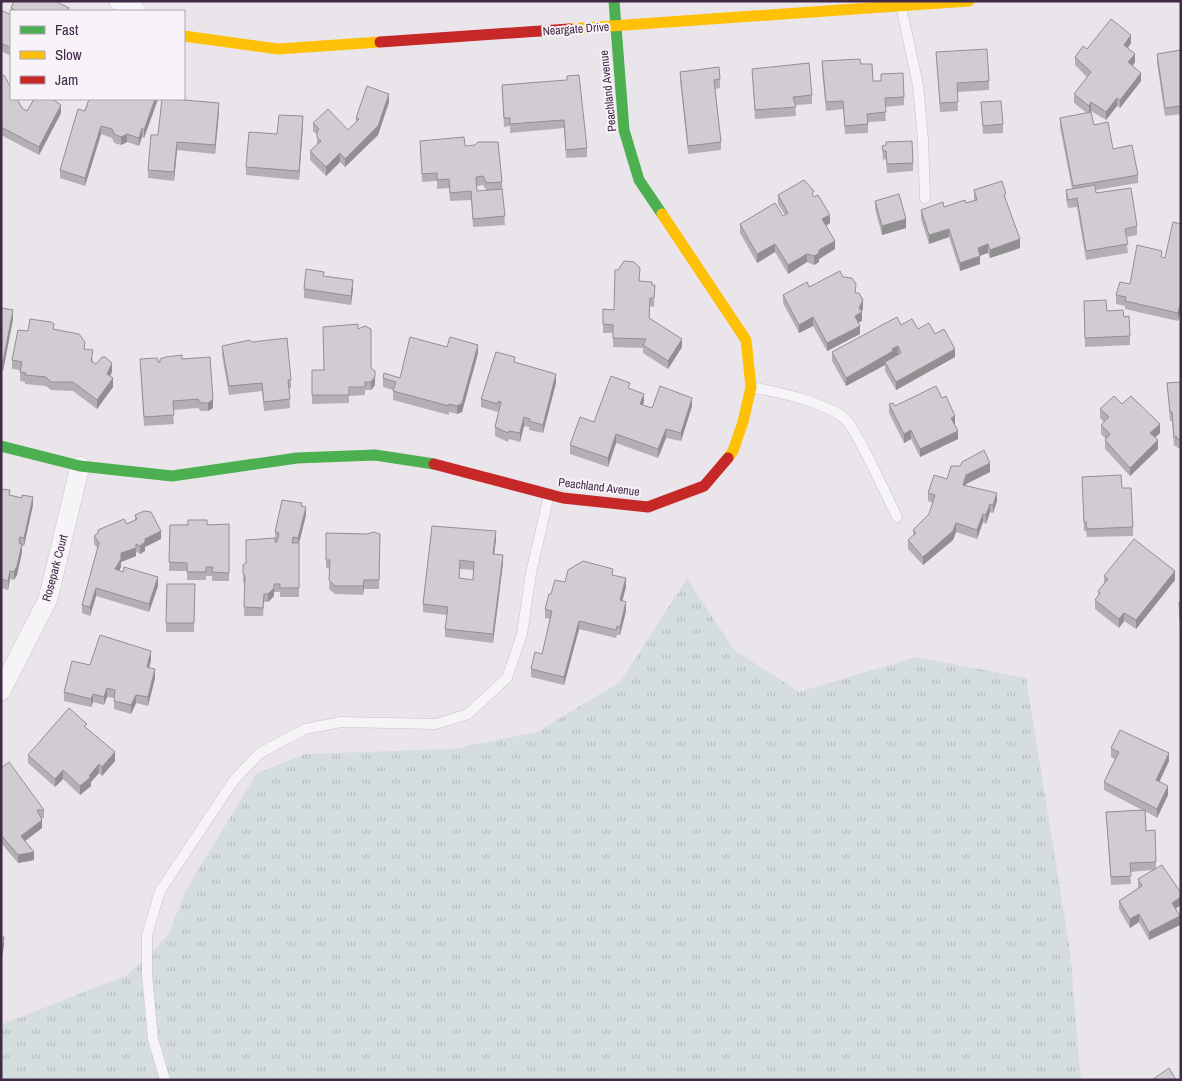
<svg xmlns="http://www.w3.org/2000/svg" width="1182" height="1081" viewBox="0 0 1182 1081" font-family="'Archivo Narrow',sans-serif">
  <defs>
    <pattern id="grass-tufts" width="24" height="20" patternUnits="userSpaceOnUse" patternTransform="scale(1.25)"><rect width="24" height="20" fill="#d5ddde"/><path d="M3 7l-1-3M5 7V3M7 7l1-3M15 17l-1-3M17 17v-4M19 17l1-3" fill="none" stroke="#b8bec0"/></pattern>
  </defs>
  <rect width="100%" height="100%" fill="#e9e5ea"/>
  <path fill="url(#grass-tufts)" d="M687 579 734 650 799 692 916 657 1026 678 1070 951 1081 1080H1V1025L127 975 168 936 186 890 257 773 305 754 453 749 537 732 620 682Z"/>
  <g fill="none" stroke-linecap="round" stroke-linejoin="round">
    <g stroke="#c6c2c8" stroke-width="11">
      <path id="lane" d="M901 6 918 85 923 140 925 198
        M752 387C783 394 816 399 843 417 855 425 888 499 897 517
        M165 1080 153 1039 147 974V935L160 891 234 780 260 753 305 729 341 722 436 724 468 714 507 678 522 634 531 573 549 495"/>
    </g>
    <g stroke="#c6c2c8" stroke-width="20">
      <path id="street" d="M119 1 136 11
        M1 691 48 599 80 466"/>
    </g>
    <use href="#lane" stroke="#f6f4f7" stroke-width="10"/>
    <use href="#street" stroke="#f6f4f7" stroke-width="19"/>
    <path stroke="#4caf50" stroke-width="11" d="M614 1 624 130 639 180 662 214
      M1 446 80 466 172 476 297 458 375 455 434 464"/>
    <path stroke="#ffc107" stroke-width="11" d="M569 29 969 1
      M184 36 278 49 380 42
      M662 214 746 340 751 387 743 422 733 451 728 458"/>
    <path stroke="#c62828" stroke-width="11" d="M380 42 569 29
      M434 464 563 498 648 507 704 486 728 458"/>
  </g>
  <path fill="#b4afb5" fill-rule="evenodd" d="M11 8 69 11H11V56L1 51V10L11 15Z
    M1131 43 1128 48 1135 62 1133 66 1141 81 1120 108 1117 106 1106 120 1091 111 1090 112 1094 125 1113 149 1138 175V183L1096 190V193L1137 226V235L1126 237 1128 253 1086 260 1077 207 1068 208 1066 199V190L1072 189 1060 127V118L1087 113 1074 103V94L1087 77 1075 65V57Z
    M1181 50V114L1165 116 1157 63V54Z
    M936 52 989 81V90L957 92 958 111 940 112Z
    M822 61 861 64 873 81 904 97V105L885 107 886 121 868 122V133L845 134 843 109 826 111 822 70Z
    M752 69 812 95V104L795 105 796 116 755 119Z
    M680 72 720 79V88L715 89 721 142V150L688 154 680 80Z
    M1 77 22 108 27 111 61 113 39 155 1 135Z
    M567 80 587 148V157L566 158 564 128 510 133V126L504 127 502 85Z
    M89 99H158L144 138 142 137 139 146 127 142 121 145 114 143 112 138 101 134 85 186 60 178V170Z
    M389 102 378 135 345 167 340 162 326 176 310 160V151L317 145V135L313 131V123L348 130 356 122V118Z
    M981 102 1003 124V133L983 134Z
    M219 112 215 154 177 150 174 181 148 178V170L158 135Z
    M303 125 299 180 246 175V167L277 134Z
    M420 141 465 146 502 182 505 225 473 227 471 200 450 201 449 188 437 189V181L422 182ZM483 185 487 191H477V186Z
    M882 146 913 163V171L887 173 886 159 883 160Z
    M974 190 1006 201 1020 248 990 258 988 253 980 256V264L960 271 949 237 929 244 921 219V210L966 203 974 200Z
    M778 195 814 196 830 223 826 226 835 249 819 259V262L814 265 807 262 788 274 775 252 757 263 740 233V224L783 216 785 215 778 204Z
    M875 201 906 228 882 235 875 209Z
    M1181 224V309L1178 321 1125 309V306L1116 304V295L1162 258H1165Z
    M843 277 856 293 863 309 861 312 862 321 859 322 860 334 827 351 813 326 799 333 783 303V295Z
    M639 282 652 285H655L654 307 650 306 649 318 682 347 668 369 643 353V348L613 347V333H603V309L614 310Z
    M304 289H353L351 305 304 298Z
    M1084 301 1107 311 1124 317 1130 336V345L1085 347Z
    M1 308 13 319 3 371 1 370Z
    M901 325 935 334 955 357 896 390 885 371V365L846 386 832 361V352Z
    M54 329 85 349 93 359V362L96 364 112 372 110 376 113 387 97 409 73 391 51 390 46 386 25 384V382L20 381V370L12 369V360L28 331Z
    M358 329 371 368 375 385 371 390H365V395L349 396V403L312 404V370H323Z
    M222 346 291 380V388L289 389 290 408 264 411 262 391 229 395 222 355Z
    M447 347 478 353 462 412 457 414 449 412V415L393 400V390L383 387V378H400Z
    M140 359 158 362 182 359 213 408 208 411H201L198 408 173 410 174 424 144 426Z
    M515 362 556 383 543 433 529 430V427L524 426 520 442 509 439 508 442 495 436V427L499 410H498V412L481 407V399Z
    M1181 382V448H1177V446H1174L1172 421H1170L1167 383Z
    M630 388 644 402 643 405 652 408 692 406 681 441 666 438 658 458 616 443 608 467 570 454V445Z
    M889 404 955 424V425L958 439 920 457 911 439 904 443 889 413Z
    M1122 404 1160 433 1155 438 1158 449 1130 476 1105 449V440L1106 439 1101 434V425L1104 422 1100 418V409Z
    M990 472 966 484V485L997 501 993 513 990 512 986 524 983 522 977 539 956 532 953 540 923 565 908 549V540L913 537V530L929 514 933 503 928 501V493L947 479Z
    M1082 477 1122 488 1133 527V536L1087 537 1086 531H1084Z
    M1 489 10 495 33 505 24 546H22V552L17 575 14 580 10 579 8 590 1 588Z
    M302 506 306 515 299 543V597H280V592H274V596L268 602H264L263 616H244L245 584 243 582V573L275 538V532Z
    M135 515 161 539 145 547V551L140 554 136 552V556L121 562V567L119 571 158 586 149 612 96 596 90 616 82 613V605L98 549 94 544V536L127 524 135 520Z
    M229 524V581H212V576H206V580H187V571H169L170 525Z
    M432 526 496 540 494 554 503 563 493 643 445 637V629L447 615 423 612V604ZM460 569 474 570 473 580 459 579Z
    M380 534 379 589H364L363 595 335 594 329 589 330 569 326 568V560Z
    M613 575 626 587 622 601 626 611 620 635H617L616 638 579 629 564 685 531 677V669L542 654 550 619 545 618V609L565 582Z
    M1104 576 1175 580 1136 629 1124 621 1119 628 1095 609V600L1098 596V591L1104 583Z
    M195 584 194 632H166V623Z
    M1179 602H1181V628H1180Z
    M151 660 149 667 155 678 148 706 136 703 131 714 114 709V698L107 697 104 705 93 702 91 707 64 701V692L90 665Z
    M87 728 115 761 102 776 99 773 91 782V786L80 795 63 779 55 787 28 763V755Z
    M1111 748 1169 761 1159 782 1168 795 1157 818 1145 811 1146 831 1156 862V868L1176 909 1180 925 1149 940 1139 922 1130 928 1119 909V901L1138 888V879L1153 870 1130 872 1131 884 1111 885 1106 812 1142 810 1104 790V782L1115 759 1111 757Z
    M1 768 44 810V818L41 819 42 828 25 841 34 860 18 863 1 843Z"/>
  <path fill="#928f93" d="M1131 35V43L1124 53V45Z
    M1135 54V62L1128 71V62Z
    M1141 73V81L1120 108V100Z
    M389 94V102L378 135 345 167V159Z
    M1117 98V106L1106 120V112Z
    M155 99H158L144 138V130Z
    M1091 102V111L1089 114V106Z
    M219 103V112L215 154V145Z
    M61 105V113L39 155V147Z
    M303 116V125L299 180V171Z
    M101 126V134L85 186V178Z
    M142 128V137L139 146V138Z
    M127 134V142L121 145V137Z
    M177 142V150L174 181V172Z
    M340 153V162L326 176V167Z
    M830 215V223L822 228V219Z
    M906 219V228L882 235V226Z
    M949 229V237L929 244V235Z
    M1020 239V248L990 258V250Z
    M835 241V249L819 259V262L814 265V256L819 250Z
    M775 244V252L757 263V254Z
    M988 244V253L978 256V248Z
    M807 254V262L788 274V265Z
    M980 256V264L960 271V263Z
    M353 280V289L351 305V296Z
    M863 300V309L861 313 862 312V321L855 324V316Z
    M1181 301V309L1178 321V313Z
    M13 310V319L3 371V362Z
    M813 317V326L799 333V325Z
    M860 326V334L827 351V343Z
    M682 339V347L668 369V361Z
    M478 345V353L462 412 457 414V406Z
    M898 346V355L885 362V365L846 386V378Z
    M955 349V357L896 390V382Z
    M112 363V372L107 382V374Z
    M375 371V385L371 390V382Z
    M556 374V383L543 433V425Z
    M113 378V387L97 409V400Z
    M644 394V402L640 412V404Z
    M692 398V406L681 441V433Z
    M213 399V408L208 411V403Z
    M955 416V424L951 426V418Z
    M524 417V426L520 442V433Z
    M1160 424V433L1150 442V433Z
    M666 429V438L658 458V449Z
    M911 430V439L904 443V434Z
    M958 431V439L920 457V449Z
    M616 434V443L608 467V458Z
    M1158 440V449L1130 476V468Z
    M990 463V472L966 484 963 493V485L966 475Z
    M997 493V501L993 513V505Z
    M33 497V505L24 546V538Z
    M990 504V512L986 524V515Z
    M306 507V515L298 547V538Z
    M983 514V522L977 539V530Z
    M956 523V532L953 540 923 565V557Z
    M161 531V539L145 547V551L140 554V546L145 539Z
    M496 531V540L493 562V554Z
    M22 544V552L17 575 14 580V572Z
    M136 548V556L121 562V567L115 578V569L121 553Z
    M503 555V563L493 643V634Z
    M10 571V579L8 590V581Z
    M1175 571V580L1136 629V620Z
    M158 577V586L149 612V604Z
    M626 578V587L620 609V600Z
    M364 580V589L363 595V586Z
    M96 588V596L90 616V607Z
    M274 588V596L268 602V594Z
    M626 602V611L620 635V627Z
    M1124 613V621L1119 628V619Z
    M579 621V629L564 685V677Z
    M151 651V660L147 676V667Z
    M155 669V678L148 706V697Z
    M107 688V697L104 705V697Z
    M93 694V702L91 707V699Z
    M136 695V703L131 714V705Z
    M115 752V761L102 776V767Z
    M1169 753V761L1156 789V780Z
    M99 764V773L91 782V786L80 795V786Z
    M63 770V779L55 787V779Z
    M1168 786V795L1157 818V809Z
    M42 820V828L21 844V836Z
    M34 852V860L18 863V855Z
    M1181 897V905L1172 911V903Z
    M1139 914V922L1130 928V919Z
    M1180 916V925L1149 940V932Z
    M4 937V946L1 964V955Z"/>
  <path fill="#d1ccd2" stroke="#928f93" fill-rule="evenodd" d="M14 1H55L69 8 67 11H17L11 8Z
    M1 10 11 15V48L1 43Z
    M1111 19 1131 35 1124 45 1135 54 1128 62 1141 73 1120 100 1117 98 1106 112 1091 102 1089 106 1074 94 1091 72 1075 57 1083 46 1087 49Z
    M987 49 989 81 957 83 958 102 940 103 936 52Z
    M1181 50V106L1165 108 1157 54Z
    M860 59 861 64H872L873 81H881V74L903 73 904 97 885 98 886 112 867 114 868 124 845 126 843 101 826 102 822 61Z
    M809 63 812 95 793 97 796 107 755 110 752 69Z
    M719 67 720 79 714 80 721 142 688 146 680 72Z
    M4 75 11 88V99H17L22 108 27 111 34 99H52L61 105 39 147 1 127V77Z
    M579 75 587 148 566 150 564 120 510 124V118H504L502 85 567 80V76Z
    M367 86 389 94 378 126 345 159 340 153 326 167 310 151 321 141 317 138V132L319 129 313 123 328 109 348 130 359 119 356 118Z
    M89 99H155L144 130 142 128 139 138 127 134 121 137 114 134 112 129 101 126 85 178 60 170 78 109 85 111Z
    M162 99H173L219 103 215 145 177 142 174 172 148 170 151 135H158Z
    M1001 101 1003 124 983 126 981 102Z
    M1091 112 1094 125 1108 122 1113 149 1132 145 1138 175 1073 186 1060 118Z
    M279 115 303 116 299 171 246 167 249 132 277 134Z
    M464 137 465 146 475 145 478 142H498L502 182 487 183 483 176 476 177 477 191 502 189 505 216 473 219 471 191 450 193 449 179 437 180V173L422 174 420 141Z
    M912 141 913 163 887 164 886 151H883L882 146 886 145V142Z
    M804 180 814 191 812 194 814 197 818 195 830 215 822 219 835 241 819 250V253L814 256 807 254 788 265 775 244 757 254 740 224 775 203 783 216 788 213 778 195Z
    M1002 181 1006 194 1004 195 1020 239 990 250 988 244 978 248 980 256 960 263 949 229 929 235 921 210 943 202 944 207 965 200 966 203 977 200 974 190Z
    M1095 185 1096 193 1131 188 1137 226 1125 229 1128 244 1086 251 1077 198 1068 200 1066 190Z
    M899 194 906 219 882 226 875 201Z
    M1173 222 1181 224V301L1178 313 1125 301 1126 297 1116 295 1120 282 1130 284 1137 245 1162 251 1161 257 1165 258Z
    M624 261 634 262 640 268 639 281 652 282V285H655L654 298H650L649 318 682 339 668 361 643 345 646 339 613 338V325L603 324V309L614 310 615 270H618Z
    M306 269 324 272 323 276 353 280 351 296 304 289Z
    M840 271 843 277 852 278 856 284 855 293H859L863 300 859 308 862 312 855 316 860 326 827 343 813 317 799 325 783 295 807 282 809 287Z
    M1106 300 1107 311 1123 310 1124 317 1129 316 1130 336 1085 338 1084 301Z
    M1 308 13 310 3 362H1Z
    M897 317 901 325 912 319 918 329 929 323 935 334 944 329 955 349 896 382 885 362 901 353 898 346 892 349 893 351 846 378 832 352Z
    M30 319 51 322 54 324 53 329 79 334 85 342 84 349 93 350 91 361 96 364 102 357H105L112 363 107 374 113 378 97 400 73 382H51L46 377 25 375 26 373 20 372 22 362 12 360 18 330 28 331Z
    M358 324V329L365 326 371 329V368L375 371V377L371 382H365V387H349V395H312V370H324L323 327Z
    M410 337 447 347 450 337 478 345 462 403 457 406 449 404V406L393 391 396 382 383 378 384 373 400 378Z
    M287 338 291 380H288L290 399 264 402 262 383 229 386 222 346 250 340 252 342Z
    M496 352 515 357 514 362 556 374 543 425 529 421 530 419 524 417 520 433 509 431 508 433 495 427 501 402 498 401V404L481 399Z
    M182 355V359L210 357 213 399 208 403H201L198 399 173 401 174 415 144 417 140 359 157 358 158 362H160V359L166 357Z
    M611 376 630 383 628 388 644 394 640 404 652 408 660 386 692 398 681 433 666 429 658 449 616 434 608 458 570 445 580 417 594 422Z
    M1181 382V439L1177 440V437H1174L1172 412H1170L1167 383Z
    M936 386 942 398 946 396 955 416 951 418 958 431 920 449 911 430 904 434 889 404 893 403 895 406Z
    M1114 396 1122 404 1131 396 1160 424 1150 433 1158 440 1130 468 1105 440 1110 434 1101 425 1109 417 1100 409Z
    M984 450 990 463 966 475 963 485 997 493 993 505 990 504 986 515 983 514 977 530 956 523 953 531 923 557 908 540 916 533 913 530 929 514 935 495 928 493 934 475 947 479 951 466H960L962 462Z
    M1121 475 1122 488H1131L1133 527 1087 529 1086 522H1084L1082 477Z
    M1 489 10 490 9 495 22 498V495L33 497 24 538 20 537 19 543 22 544 17 566 14 572 10 571 8 581 1 579Z
    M282 500 302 503 301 506 306 507 298 538 293 537 292 543H299V588H280V584H274V588L268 594H264L263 608 244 607 245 576 243 573V565L246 563V540L275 538V542H277L279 533 275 532Z
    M144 511 151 512 161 531 145 539V542L140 546 136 544V548L121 553V559L115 569 123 572 124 567 158 577 149 604 96 588 90 607 82 605 99 543 94 536 98 533V530L124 519 127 524 137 519 135 515Z
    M188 520H207V525L229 524V573L212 572 213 567H206V572H187V563L169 562 170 525H188Z
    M432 526 496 531 493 554 503 555 493 634 445 629 448 607 423 604ZM460 560 474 562 473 580 459 578Z
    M374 532 380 534 379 580H364L363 586H335L329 580 330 560H326V533L367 534Z
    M1134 539 1175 571 1136 620 1124 613 1119 619 1095 600 1100 593 1098 591 1108 579 1104 576Z
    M583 561 613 569 612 575 626 578 620 600 626 602 620 627 617 626 616 630 579 621 564 677 531 669 535 652 542 654 552 611 545 609 549 594H551L555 580 565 582 568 570Z
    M167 584H195L194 623H166Z
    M1179 602H1181V619H1180Z
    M100 635 151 651 147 667 155 669 148 697 136 695 131 705 114 701 115 690 107 688 104 697 93 694 91 699 64 692 72 661 90 665Z
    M69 708 87 724 84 726 115 752 102 767 99 764 89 776 91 777 80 786 63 770 55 779 28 755Z
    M1120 730 1169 753 1156 780 1168 786 1157 809 1104 782 1119 752 1111 748Z
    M9 762 44 810H37L42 820 21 836 34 852 18 855 1 835V768Z
    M1145 810 1146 831 1155 830 1156 862 1130 863 1131 876 1111 877 1106 812Z
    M1162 865 1181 893V897L1172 903 1180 916 1149 932 1139 914 1130 919 1119 901 1142 886 1138 879Z
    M1 937H4L1 955Z
    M1169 1068 1176 1080H1152Z"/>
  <g text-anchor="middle" stroke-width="4" stroke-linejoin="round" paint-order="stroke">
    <g font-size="12" fill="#412a45" stroke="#f8f3f9">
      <text transform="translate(576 29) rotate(-4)" y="4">Neargate Drive</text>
      <text transform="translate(608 91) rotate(-96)" y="4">Peachland Avenue</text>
      <text transform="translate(599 487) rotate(7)" y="4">Peachland Avenue</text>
      <text transform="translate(55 568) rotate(-75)" y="4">Rosepark Court</text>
    </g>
  </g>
  <rect width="1182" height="1081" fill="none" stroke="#412a45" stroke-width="5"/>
  <rect x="10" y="10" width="175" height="90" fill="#f8f3f9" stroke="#afa3b1"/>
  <rect x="20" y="26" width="25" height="8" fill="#4caf50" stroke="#afa3b1"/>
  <text x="55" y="35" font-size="15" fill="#412a45">Fast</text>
  <rect x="20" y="51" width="25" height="8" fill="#ffc107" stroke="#afa3b1"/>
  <text x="55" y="60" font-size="15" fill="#412a45">Slow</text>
  <rect x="20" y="76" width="25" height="8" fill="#c62828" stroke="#afa3b1"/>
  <text x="55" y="85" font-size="15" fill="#412a45">Jam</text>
</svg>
